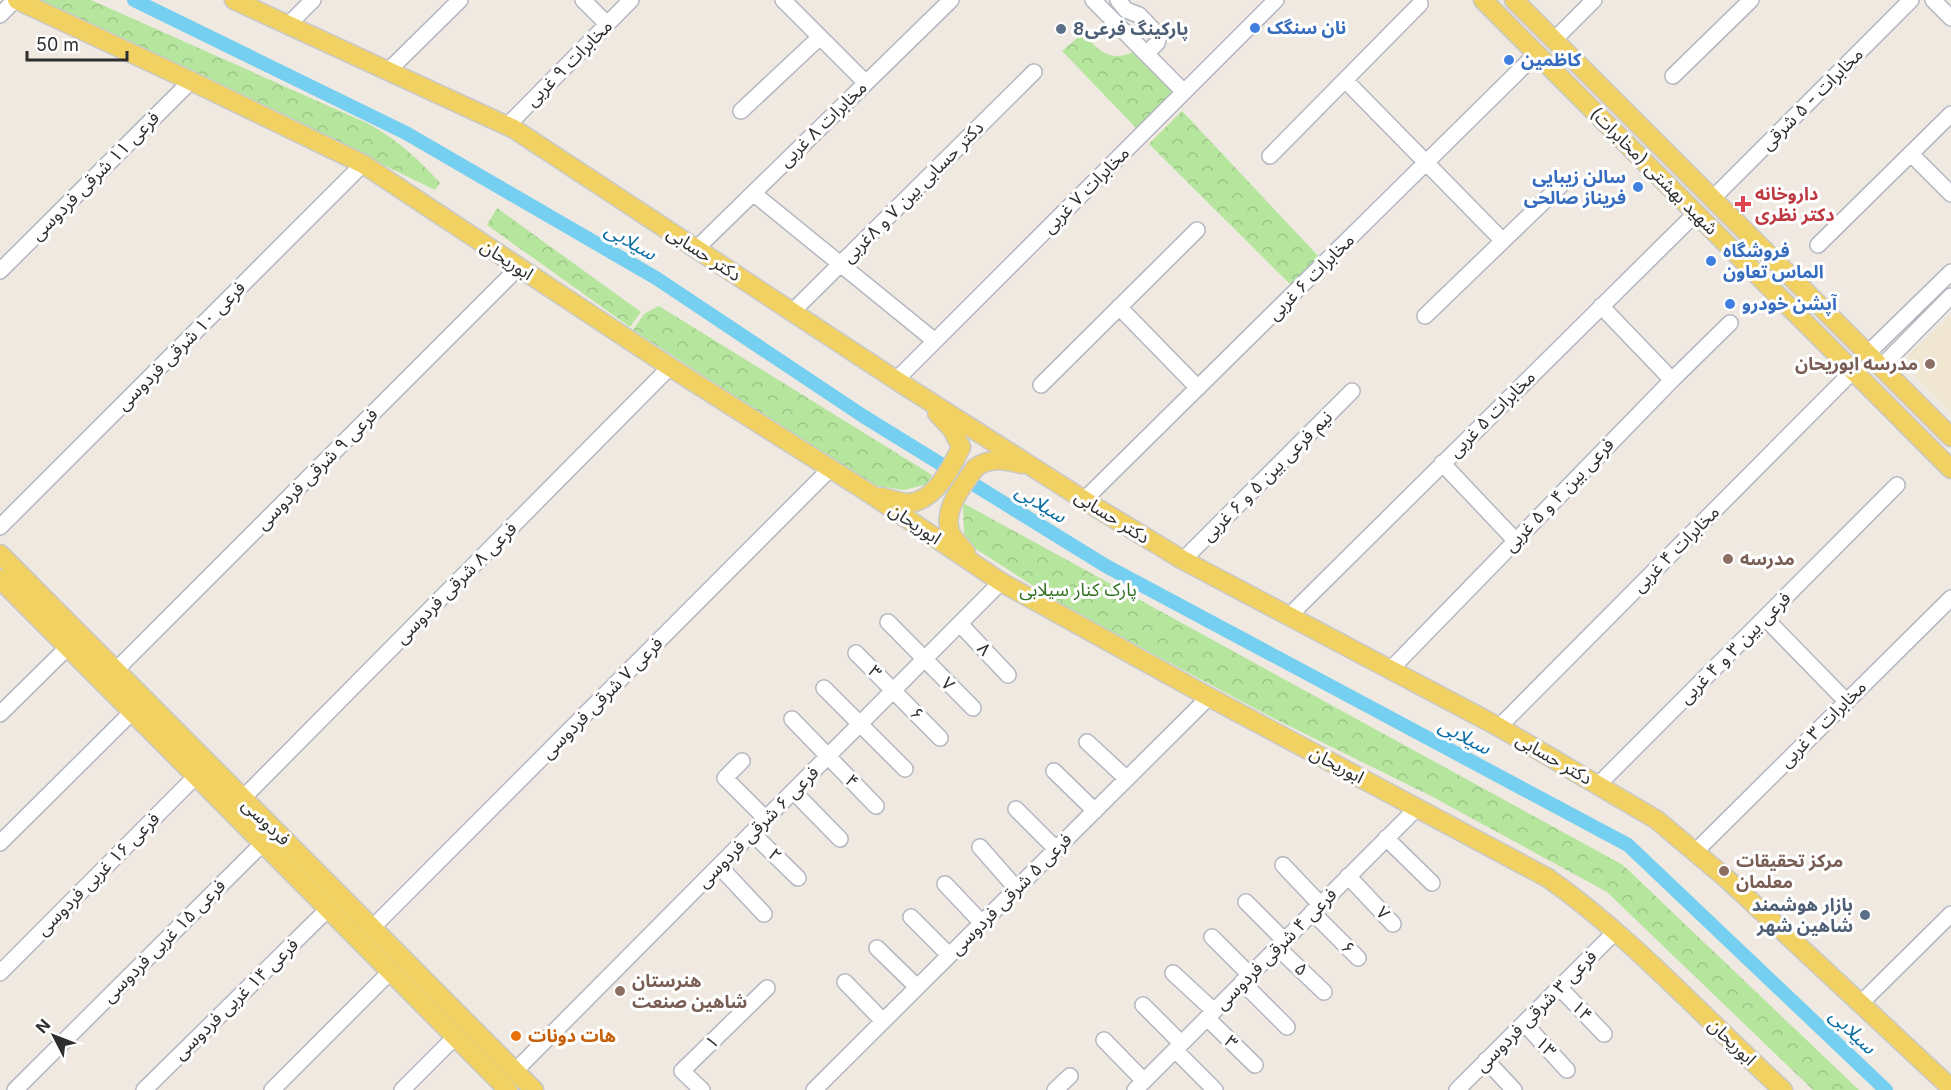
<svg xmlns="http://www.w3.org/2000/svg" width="1951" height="1090" viewBox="0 0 1951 1090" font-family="Inter,'Noto Sans Arabic',sans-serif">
  <defs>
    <pattern id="forest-crowns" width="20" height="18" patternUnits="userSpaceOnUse" patternTransform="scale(1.5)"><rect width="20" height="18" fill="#b6e59e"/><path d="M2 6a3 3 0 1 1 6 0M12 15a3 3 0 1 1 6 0" fill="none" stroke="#9dc588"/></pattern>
  </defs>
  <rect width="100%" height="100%" fill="#efe9e1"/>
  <path fill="#f0e6d1" d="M1951 314V413L1910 371 1908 356Z"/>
  <path fill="url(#forest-crowns)" d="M34 0H91L369 124C397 140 419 159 440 183L435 190 184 68Z
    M1083 33C1100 52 1109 63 1136 51L1174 92 1138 130 1062 51Z
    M1182 111 1321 259 1293 287 1149 144Z
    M497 208 641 312 630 327 487 225Z
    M659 306 932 475 928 484 904 490 871 485 633 330 644 314Z
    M963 503 1623 865 1859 1090H1813L1607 892 1431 796 1275 719 1069 609 976 549 964 534Z"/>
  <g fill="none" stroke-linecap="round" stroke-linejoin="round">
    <path stroke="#75cff0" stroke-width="14" d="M134 0 406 133 656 278 863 416 1106 566 1628 845 1886 1090"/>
    <g stroke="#b4b7c1" stroke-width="18">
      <path id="minor" d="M583 0 607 24
        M783 0 866 83
        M1093 0 1184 92
        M1118 0 1126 10 1139 15 1159 36 1157 43 1146 54
        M1933 0 1951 18
        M0 15 15 0
        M287 26 313 0
        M1554 40 1594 0
        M388 71 460 0
        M1673 76 1751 0
        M1345 80 1503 241
        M741 111 820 37
        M507 126 631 0
        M1911 154 1951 194
        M1270 156 1420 4
        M753 193 935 341
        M1712 199 1911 0
        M1818 245 1951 114
        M696 249 951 0
        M0 271 191 81
        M1601 306 1672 380
        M1119 307 1198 388
        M792 312 1034 72
        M1425 316 1563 183
        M1868 353 1951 272
        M1881 367 1951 296
        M896 380 1276 0
        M1041 385 1197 230
        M1442 463 1515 540
        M1084 500 1537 53
        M0 527 363 164
        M1183 560 1352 391
        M1289 616 1696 213
        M1765 618 1846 701
        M888 622 973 708
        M960 624 1008 675
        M856 653 940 738
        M116 670 519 267
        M1390 670 1672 380 1730 323
        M824 688 905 769
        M0 714 68 647
        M792 719 876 806
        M1499 727 1853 371
        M1087 742 1127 779
        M742 761 725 778 766 819
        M1054 771 1095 811
        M1598 785 1897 485
        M793 791 840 839
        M242 799 670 367
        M1016 809 1056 849
        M752 833 798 878
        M1386 838 1432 883
        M0 843 132 712
        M980 847 1016 888
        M1695 852 1951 598
        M1283 865 1320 904
        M719 866 764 914
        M1348 876 1393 924
        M945 884 982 923
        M1246 902 1284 940
        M1312 912 1358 958
        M911 917 949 955
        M373 927 830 469
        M1212 937 1250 975
        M1277 947 1324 992
        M877 948 917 987
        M0 973 196 776
        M1173 973 1214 1011
        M845 982 883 1021
        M1242 982 1287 1027
        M1559 987 1604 1034
        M1861 1003 1951 914
        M1143 1005 1181 1043
        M1207 1018 1255 1065
        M1524 1023 1567 1070
        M1104 1040 1144 1081
        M1175 1050 1215 1090
        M1486 1060 1514 1090
        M515 1071 1001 582
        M15 1090 263 843
        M144 1090 328 909
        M272 1090 390 972
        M402 1090 455 1037
        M702 1090 682 1071 767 988
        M814 1090 1209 697
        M1055 1090 1070 1076
        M1135 1090 1417 808
        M1457 1090 1615 932"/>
    </g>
    <g stroke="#c9c9c9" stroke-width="21">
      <path id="major" d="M17 0 191 81 363 164 670 367 869 493 1001 582 1209 697 1548 878C1634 939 1705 1019 1783 1090
        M234 0 514 129 896 380 1092 505 1183 560 1499 727 1657 820 1727 879 1951 1088
        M1483 0 1951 469
        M1514 0 1951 437
        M882 497C890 499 898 502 906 503 934 503 951 469 961 447L952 429 937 413
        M966 553C962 547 954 540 951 534 941 510 963 486 975 468 990 457 1004 460 1021 464
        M0 554 534 1090
        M0 579 508 1090"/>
    </g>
    <use href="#minor" stroke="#fff" stroke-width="15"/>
    <use href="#major" stroke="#f2d163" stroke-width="18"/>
  </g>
  <g fill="#3f7fe0" stroke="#fff" stroke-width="2">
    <circle cx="1255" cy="28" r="6"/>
    <circle cx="1509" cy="60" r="6"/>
    <circle cx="1638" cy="187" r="6"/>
    <circle cx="1711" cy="261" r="6"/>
    <circle cx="1730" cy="304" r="6"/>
  </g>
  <g fill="#5c6f8a" stroke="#fff" stroke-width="2">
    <circle cx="1061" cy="29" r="6"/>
    <circle cx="1865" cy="915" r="6"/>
  </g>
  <path fill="#e0444e" stroke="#fff" stroke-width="2" d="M1740 195h6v6h6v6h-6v6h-6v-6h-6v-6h6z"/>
  <g fill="#8d6e63" stroke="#fff" stroke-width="2">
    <circle cx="1930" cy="364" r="6"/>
    <circle cx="1728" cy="559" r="6"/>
    <circle cx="1724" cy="871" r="6"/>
    <circle cx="620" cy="991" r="6"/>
  </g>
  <circle fill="#e8710a" stroke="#fff" stroke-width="2" cx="516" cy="1036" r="6"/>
  <g text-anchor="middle" stroke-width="6" stroke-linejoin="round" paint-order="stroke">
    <g font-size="18" font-weight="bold" fill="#366cbe" stroke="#fff" text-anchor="start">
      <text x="1267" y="34">نان سنگک</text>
      <text x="1521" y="66">کاظمین</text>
      <text x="1626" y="183" text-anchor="end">سالن زیبایی<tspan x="1626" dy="21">فریناز صالحی</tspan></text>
      <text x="1723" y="257">فروشگاه<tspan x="1723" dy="21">الماس تعاون</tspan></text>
      <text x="1742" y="310">آپشن خودرو</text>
    </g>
    <g font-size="18" font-weight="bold" fill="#4e5e75" stroke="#fff" text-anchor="start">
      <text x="1073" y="35">پارکینگ فرعی8</text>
      <text x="1853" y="911" text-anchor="end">بازار هوشمند<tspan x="1853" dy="21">شاهین شهر</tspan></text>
    </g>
    <g font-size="18" fill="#2e2e2e" stroke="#fff">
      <text transform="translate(569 63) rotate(-45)" y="6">مخابرات ۹ غربی</text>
      <text transform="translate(1812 99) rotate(-45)" y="6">مخابرات - ۵ شرقی</text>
      <text transform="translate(823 124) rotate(-44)" y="6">مخابرات ۸ غربی</text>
      <text transform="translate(1654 171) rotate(45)" y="6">شهید بهشتی (مخابرات)</text>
      <text transform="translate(95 176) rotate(-45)" y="6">فرعی ۱۱ شرقی فردوسی</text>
      <text transform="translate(1086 190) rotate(-45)" y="6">مخابرات ۷ غربی</text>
      <text transform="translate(913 192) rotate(-45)" y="6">دکتر حسابی بین ۷ و ۸غربی</text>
      <text transform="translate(704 254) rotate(33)" y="6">دکتر حسابی</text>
      <text transform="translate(507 260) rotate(33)" y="6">ابوریحان</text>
      <text transform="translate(1311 277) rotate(-45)" y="6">مخابرات ۶ غربی</text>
      <text transform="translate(181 346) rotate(-45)" y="6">فرعی ۱۰ شرقی فردوسی</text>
      <text transform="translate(1492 414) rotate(-45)" y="6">مخابرات ۵ غربی</text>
      <text transform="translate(317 469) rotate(-45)" y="6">فرعی ۹ شرقی فردوسی</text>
      <text transform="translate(1267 476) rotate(-45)" y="6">نیم فرعی بین ۵ و ۶ غربی</text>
      <text transform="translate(1559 495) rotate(-46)" y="6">فرعی بین ۴ و ۵ غربی</text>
      <text transform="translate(1112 517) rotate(32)" y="6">دکتر حسابی</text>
      <text transform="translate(915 524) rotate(34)" y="6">ابوریحان</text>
      <text transform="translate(1676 549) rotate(-45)" y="6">مخابرات ۴ غربی</text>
      <text transform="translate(456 583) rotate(-45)" y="6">فرعی ۸ شرقی فردوسی</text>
      <text transform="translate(1735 648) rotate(-45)" y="6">فرعی بین ۳ و ۴ غربی</text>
      <text transform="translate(984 649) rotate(46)" y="6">۸</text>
      <text transform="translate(875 672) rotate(45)" y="6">۳</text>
      <text transform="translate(948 684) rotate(45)" y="6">۷</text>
      <text transform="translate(602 698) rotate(-45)" y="6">فرعی ۷ شرقی فردوسی</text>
      <text transform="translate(917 714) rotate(45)" y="6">۶</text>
      <text transform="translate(1823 724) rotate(-45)" y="6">مخابرات ۳ غربی</text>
      <text transform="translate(1554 759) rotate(30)" y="6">دکتر حسابی</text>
      <text transform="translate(1337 765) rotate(28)" y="6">ابوریحان</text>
      <text transform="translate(852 781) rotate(46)" y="6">۴</text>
      <text transform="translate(266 822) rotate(44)" y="6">فردوسی</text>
      <text transform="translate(758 827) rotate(-45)" y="6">فرعی ۶ شرقی فردوسی</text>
      <text transform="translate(775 855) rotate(45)" y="6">۲</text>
      <text transform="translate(98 874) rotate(-45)" y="6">فرعی ۱۶ غربی فردوسی</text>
      <text transform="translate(1011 894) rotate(-45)" y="6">فرعی ۵ شرقی فردوسی</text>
      <text transform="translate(1383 913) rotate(46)" y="6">۷</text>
      <text transform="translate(164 941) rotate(-45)" y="6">فرعی ۱۵ غربی فردوسی</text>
      <text transform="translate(1348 948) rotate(45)" y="6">۶</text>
      <text transform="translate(1276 949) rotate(-45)" y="6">فرعی ۴ شرقی فردوسی</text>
      <text transform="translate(1301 969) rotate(44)" y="6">۵</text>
      <text transform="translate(236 999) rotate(-44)" y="6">فرعی ۱۴ غربی فردوسی</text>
      <text transform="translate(1536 1011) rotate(-45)" y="6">فرعی ۳ شرقی فردوسی</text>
      <text transform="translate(1582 1011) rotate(47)" y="6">۱۴</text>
      <text transform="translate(712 1042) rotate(-45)" y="6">۱</text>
      <text transform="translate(1231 1042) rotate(44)" y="6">۳</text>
      <text transform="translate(1732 1042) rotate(44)" y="6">ابوریحان</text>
      <text transform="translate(1546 1047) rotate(47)" y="6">۱۳</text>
    </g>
    <g font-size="18" font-weight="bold" fill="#be3a42" stroke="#fff" text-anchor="start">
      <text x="1755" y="200">داروخانه<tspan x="1755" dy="21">دکتر نظری</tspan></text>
    </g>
    <g font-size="18" font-weight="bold" fill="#785e54" stroke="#fff" text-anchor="start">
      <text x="1918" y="370" text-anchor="end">مدرسه ابوریحان</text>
      <text x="1740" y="565">مدرسه</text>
      <text x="1736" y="867">مرکز تحقیقات<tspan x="1736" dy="21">معلمان</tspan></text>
      <text x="632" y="987">هنرستان<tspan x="632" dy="21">شاهین صنعت</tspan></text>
    </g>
    <g font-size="18" fill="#2c6e1b" stroke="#fff">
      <text x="1078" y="596">پارک کنار سیلابی</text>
    </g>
    <g font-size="18" font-weight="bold" fill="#c56008" stroke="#fff" text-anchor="start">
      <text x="528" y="1042">هات دونات</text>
    </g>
    <g font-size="20" font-style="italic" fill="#0d6fa3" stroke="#fff">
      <text transform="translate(631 241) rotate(30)" y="7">سیلابی</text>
      <text transform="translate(1041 503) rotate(32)" y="7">سیلابی</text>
      <text transform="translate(1465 736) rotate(28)" y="7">سیلابی</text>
      <text transform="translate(1853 1031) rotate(44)" y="7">سیلابی</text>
    </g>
  </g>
  <g transform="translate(54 1036) rotate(312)" stroke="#ffffff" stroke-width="4.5" paint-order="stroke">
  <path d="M0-4.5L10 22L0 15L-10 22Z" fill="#2e2e2e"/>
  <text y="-9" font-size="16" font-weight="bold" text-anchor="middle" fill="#2e2e2e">N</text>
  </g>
  <path d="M27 51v9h100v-9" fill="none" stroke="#2e2e2e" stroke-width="3"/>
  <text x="36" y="51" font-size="18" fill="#2e2e2e" stroke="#ffffff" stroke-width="4.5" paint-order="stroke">50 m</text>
</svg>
